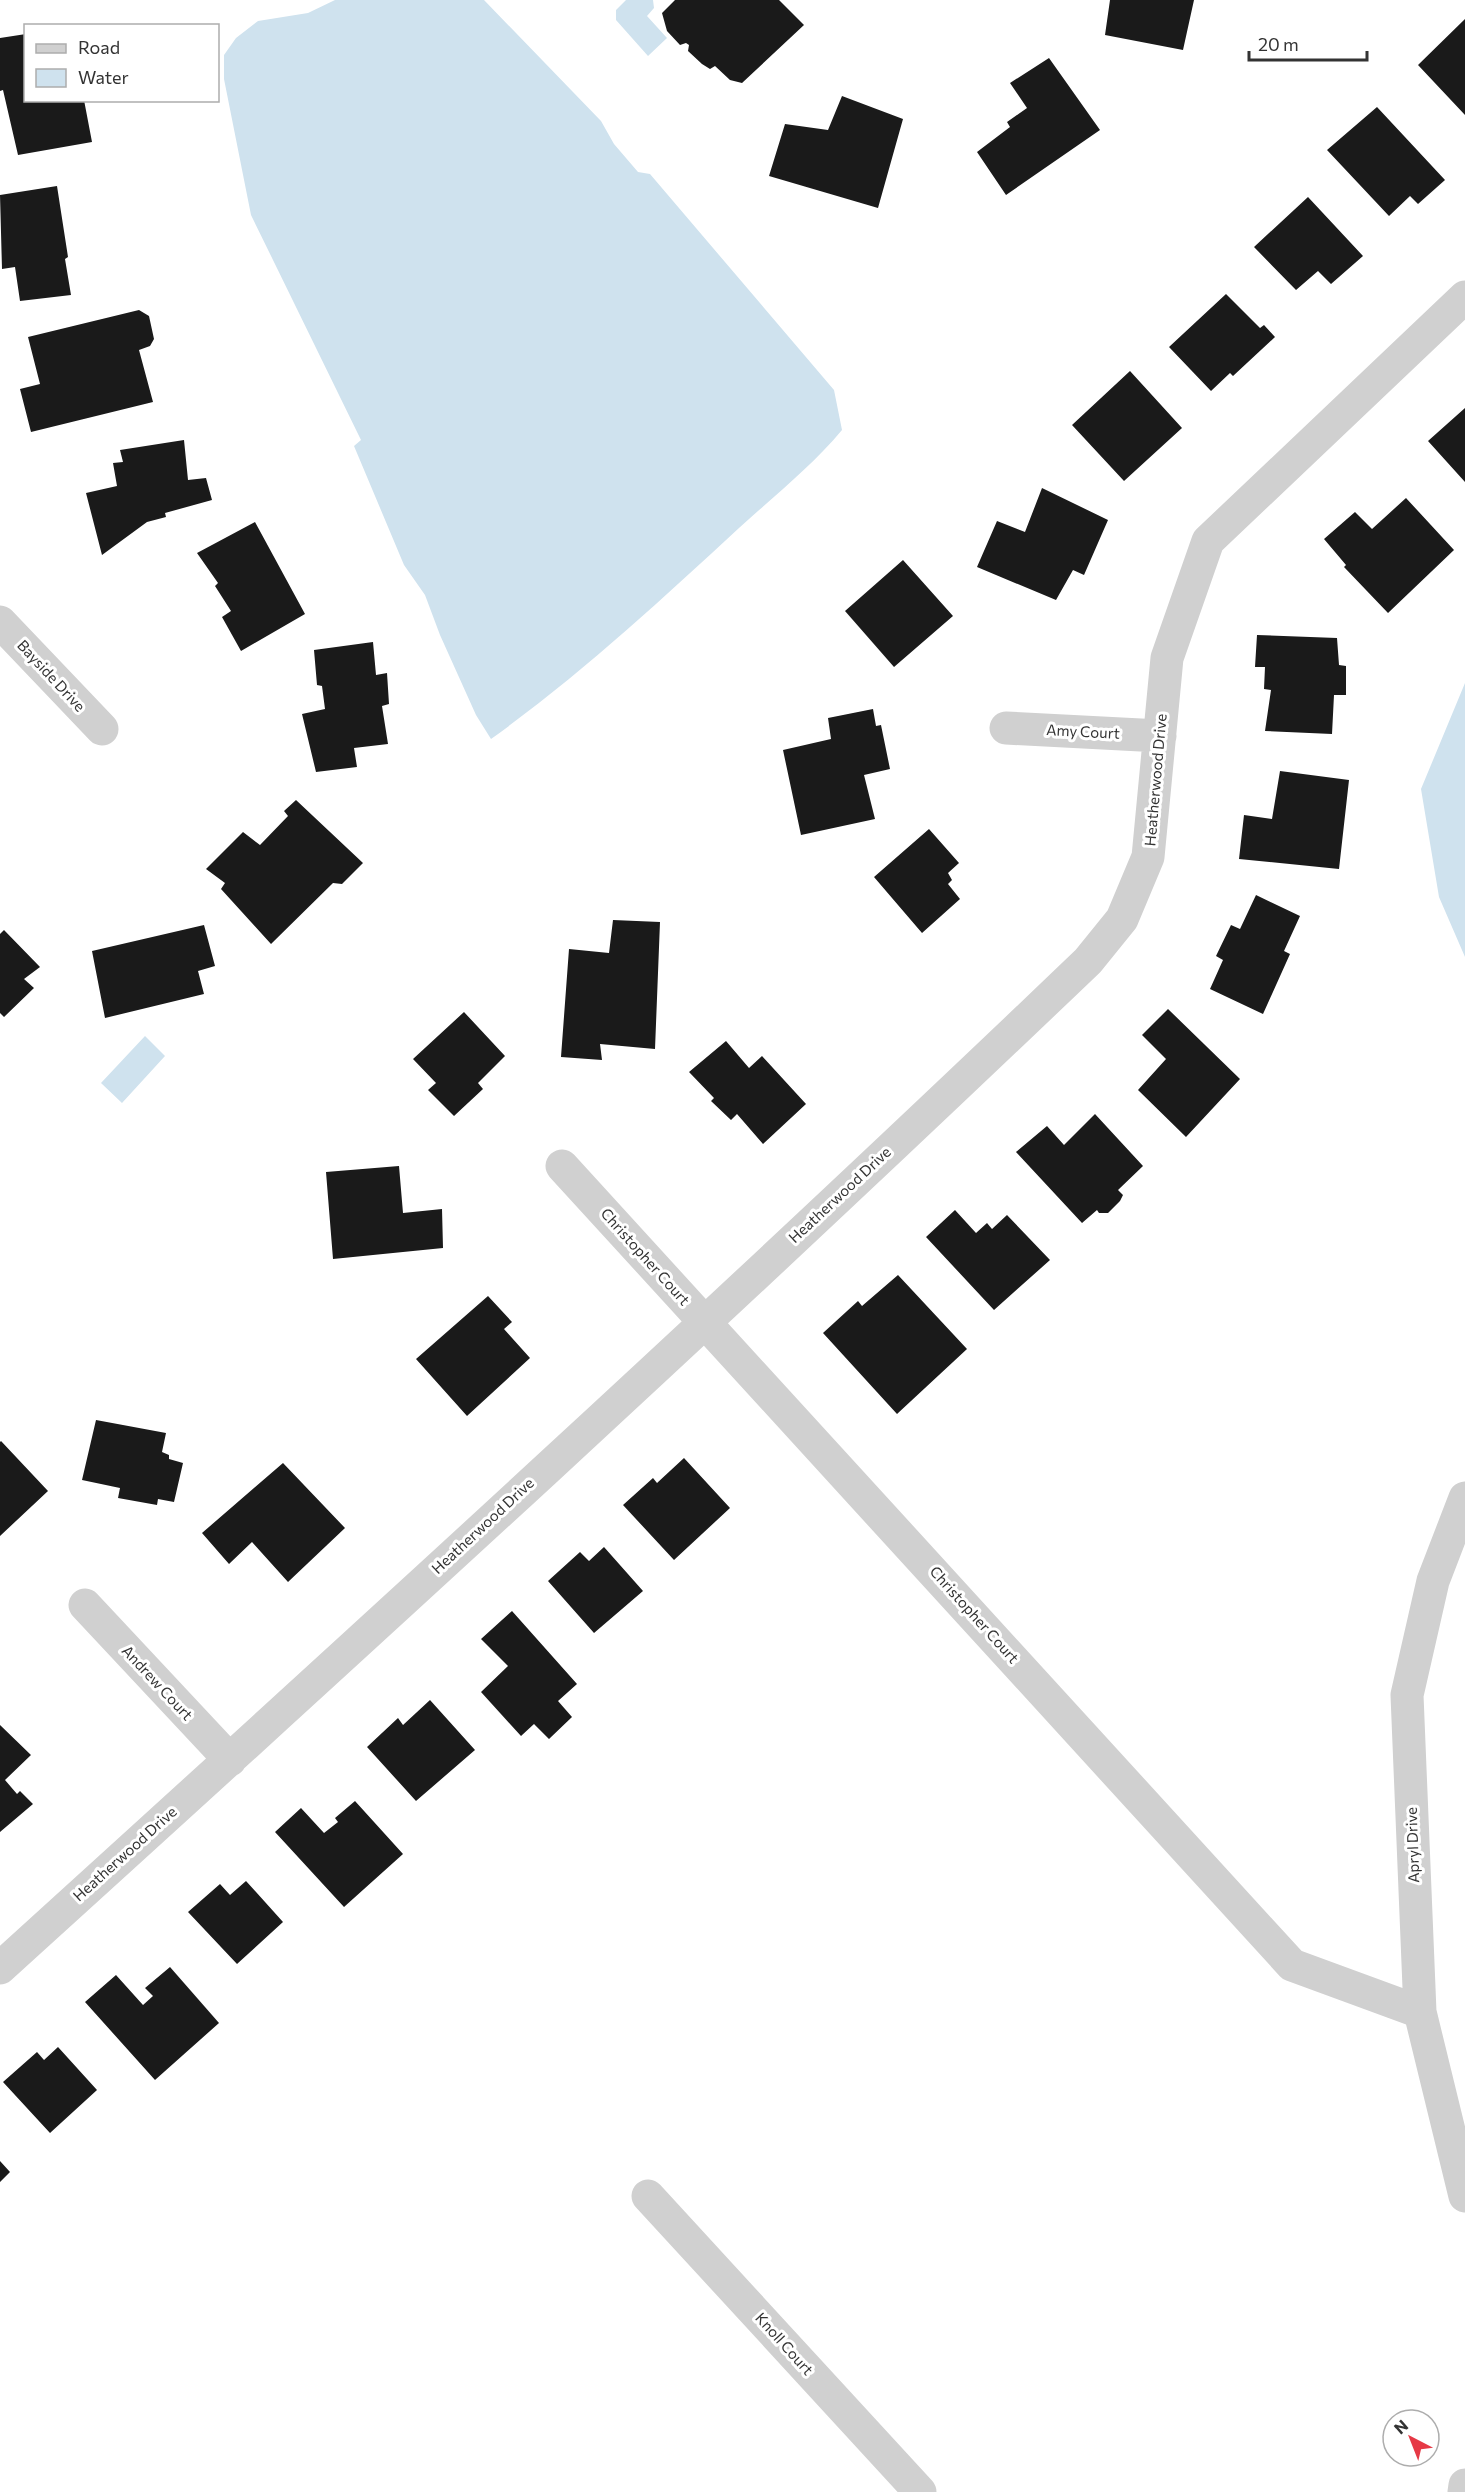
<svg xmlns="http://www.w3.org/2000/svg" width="1465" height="2492" viewBox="0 0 1465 2492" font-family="Commissioner,sans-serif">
  <rect width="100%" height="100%" fill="#fff"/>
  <path fill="#cfe2ee" d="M335 0H484L601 121 614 144 638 172 650 174 834 390 842 430C812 466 774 496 739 528 660 601 579 676 491 739L476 715 440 635 425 595 404 565 354 446 361 440 251 215 224 79V55L236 38 258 21 308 13Z
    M626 0H653L654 8 647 16 667 38 648 56 616 20V10Z
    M1465 683V957L1439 897 1421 789Z
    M145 1036 165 1056 122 1103 101 1083Z"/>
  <path fill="#1a1a1a" d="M675 0H779L804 25 742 83 730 80 715 66 710 69 702 64 688 51 689 45 686 43 680 45 667 31 662 13Z
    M1110 0H1194L1183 50 1105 35Z
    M1465 19V115L1418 65Z
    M26 34V100H84L92 142 18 155 3 90 0 91V38Z
    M1049 58 1100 130 1006 195 977 152 1010 127 1007 122 1027 108 1010 83Z
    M842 96 903 119 878 208 769 176 785 124 828 130Z
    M1377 107 1445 180 1418 204 1410 196 1389 216 1327 150Z
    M57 186 68 257 65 259 71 295 20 301 15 267 2 269 0 195Z
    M1308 197 1363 256 1331 284 1318 271 1296 290 1254 247Z
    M1226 294 1260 328 1264 325 1275 337 1233 376 1230 373 1211 391 1169 347Z
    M139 310 149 316 154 339 150 346 139 350 153 402 31 432 20 389 40 384 28 337Z
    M1130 371 1182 428 1124 481 1072 425Z
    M1465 408V482L1428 441Z
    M184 440 188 480 206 478 212 500 165 513 166 517 147 522 102 555 86 493 117 486 113 463 123 462 120 450Z
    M1042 488 1108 520 1084 575 1073 570 1056 600 977 567 997 521 1025 532Z
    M1406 498 1454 550 1388 613 1344 567 1346 565 1324 539 1355 512 1372 529Z
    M255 522 305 614 241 651 222 617 231 611 215 586 218 583 197 553Z
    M903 560 953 616 894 667 845 611Z
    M1257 635 1337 638 1339 665 1346 666V695H1334L1332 734 1265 731 1271 690 1264 689 1265 667H1255Z
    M373 642 376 675 387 673 389 704 382 706 388 744 354 748 357 767 316 772 302 714 325 709 322 686 317 685 314 650Z
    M873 709 876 726 881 725 890 769 864 775 875 819 801 835 783 750 831 739 828 718Z
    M1280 771 1349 780 1339 869 1239 859 1244 815 1272 819Z
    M296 800 363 863 342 884 333 883 271 944 221 889 225 883 206 869 243 832 260 845 288 816 284 811Z
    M929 829 959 863 948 873 952 880 948 884 960 899 922 933 874 877Z
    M1256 895 1300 916 1284 951 1290 954 1263 1014 1210 989 1223 960 1216 956 1231 925 1240 929Z
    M613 920 660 922 655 1049 600 1044 602 1060 561 1057 569 949 609 953Z
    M204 925 215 966 198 971 204 994 105 1018 92 951Z
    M4 930 40 967 24 979 34 988 4 1017 0 1013V934Z
    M1168 1009 1240 1079 1186 1137 1138 1090 1166 1059 1142 1035Z
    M464 1012 505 1056 478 1083 483 1089 454 1116 428 1090 436 1083 413 1059Z
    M726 1041 749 1068 762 1056 806 1104 763 1144 737 1114 731 1120 711 1101 714 1098 689 1072Z
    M1095 1114 1143 1166 1118 1190 1123 1195 1120 1201 1108 1213H1099L1097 1210 1082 1223 1016 1152 1047 1126 1064 1145Z
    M399 1166 403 1213 442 1209 443 1248 333 1259 326 1172Z
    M955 1210 976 1233 987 1223 992 1229 1007 1215 1050 1260 994 1310 926 1237Z
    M898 1275 967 1349 897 1414 823 1333 858 1301 862 1306Z
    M488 1296 512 1322 504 1329 530 1358 467 1416 416 1359Z
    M96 1420 166 1433 162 1452 169 1455V1459L183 1463 174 1502 158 1499 157 1505 118 1498 120 1488 82 1480Z
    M1 1441 48 1491 0 1536V1442Z
    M684 1458 730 1508 674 1560 623 1505 653 1478 657 1483Z
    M283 1463 345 1528 288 1582 252 1542 229 1564 202 1533Z
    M604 1547 643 1591 594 1633 548 1581 580 1552 589 1561Z
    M512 1611 577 1684 558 1701 572 1717 549 1739 534 1724 521 1736 481 1692 508 1666 481 1639Z
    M430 1700 475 1750 416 1801 367 1747 398 1718 403 1725Z
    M0 1725 31 1755 5 1780 17 1794 20 1791 33 1804 0 1832Z
    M355 1801 403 1854 344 1907 275 1832 301 1808 324 1833 338 1822 335 1818Z
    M246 1881 283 1922 237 1964 188 1912 220 1884 230 1895Z
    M170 1967 219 2023 155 2080 85 2002 116 1975 143 2005 153 1996 145 1988Z
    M58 2047 97 2090 50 2133 3 2082 37 2052 44 2060Z
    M0 2161 10 2172 0 2182Z"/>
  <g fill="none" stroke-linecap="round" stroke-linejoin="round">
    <path stroke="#d0d0d0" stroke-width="33" d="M0 622 102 729
      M1006 728 1160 736
      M562 1166 1292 1965 1420 2012
      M1465 1498 1433 1581 1407 1695 1420 2012 1465 2196
      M85 1605 230 1760
      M0 1968C366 1636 731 1303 1088 961L1122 919 1148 857 1167 658 1208 541 1465 297
      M648 2196 920 2492
      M1464 2492 1465 2485"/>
  </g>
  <g text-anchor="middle" stroke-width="6" stroke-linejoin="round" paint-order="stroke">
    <g font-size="15" fill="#333" stroke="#fff">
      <text transform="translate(51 676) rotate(47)" y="5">Bayside Drive</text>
      <text transform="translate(1083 732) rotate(3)" y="5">Amy Court</text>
      <text transform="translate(1156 780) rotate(-85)" y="5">Heatherwood Drive</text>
      <text transform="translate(840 1195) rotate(-43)" y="5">Heatherwood Drive</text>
      <text transform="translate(645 1257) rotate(48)" y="5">Christopher Court</text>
      <text transform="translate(483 1526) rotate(-43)" y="5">Heatherwood Drive</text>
      <text transform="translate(974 1615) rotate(48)" y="5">Christopher Court</text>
      <text transform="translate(157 1683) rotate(47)" y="5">Andrew Court</text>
      <text transform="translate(1413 1845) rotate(-92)" y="5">Apryl Drive</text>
      <text transform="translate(125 1854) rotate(-42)" y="5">Heatherwood Drive</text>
      <text transform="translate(784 2344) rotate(48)" y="5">Knoll Court</text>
    </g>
  </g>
  <rect x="24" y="24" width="195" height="78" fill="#ffffff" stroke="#adadad" stroke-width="1.5"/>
  <rect x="36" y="44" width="30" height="9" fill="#d0d0d0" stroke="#adadad" stroke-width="1.5"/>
  <text x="78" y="54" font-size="18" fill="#333333">Road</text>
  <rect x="36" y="69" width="30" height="18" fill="#cfe2ee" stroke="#adadad" stroke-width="1.5"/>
  <text x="78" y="84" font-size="18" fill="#333333">Water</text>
  <g transform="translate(1411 2438) rotate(318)"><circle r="28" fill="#ffffff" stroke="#adadad" stroke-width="1.5"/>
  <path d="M0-4.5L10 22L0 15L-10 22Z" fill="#e63946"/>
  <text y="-9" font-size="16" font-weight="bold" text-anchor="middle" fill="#333333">N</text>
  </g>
  <path d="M1249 51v9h118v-9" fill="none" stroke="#333333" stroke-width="3"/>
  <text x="1258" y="51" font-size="18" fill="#333333" stroke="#ffffff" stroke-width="4.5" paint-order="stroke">20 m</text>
</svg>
